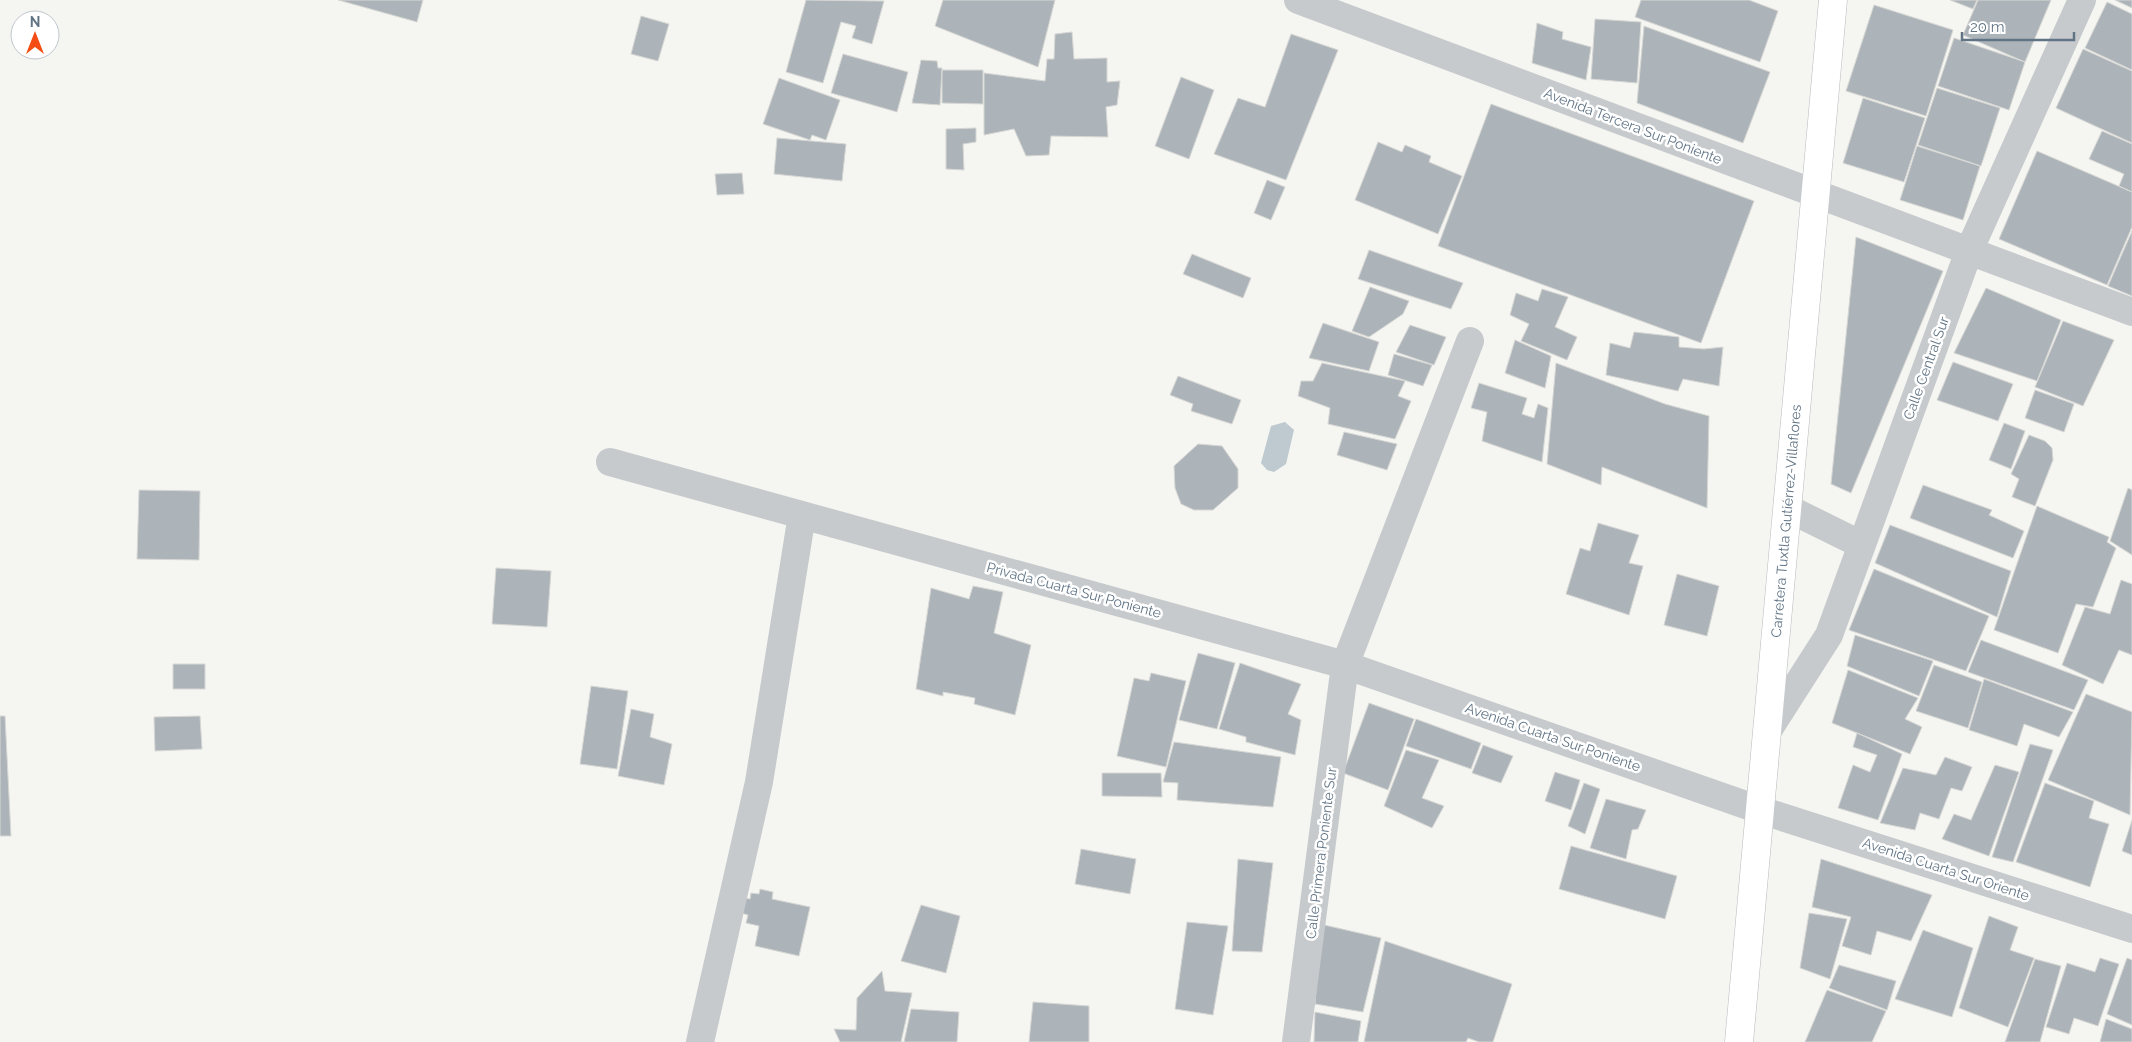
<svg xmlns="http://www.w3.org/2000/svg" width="2132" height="1042" viewBox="0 0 2132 1042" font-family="Raleway,sans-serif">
  <rect width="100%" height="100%" fill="#f5f6f1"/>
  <path fill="#becacf" d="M1285 422 1294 430 1286 464 1274 472 1267 470 1261 463 1271 426Z"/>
  <path fill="#acb4ba" stroke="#d7d7d4" d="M338 0H423L417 22Z
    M806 0 884 1 872 44 852 38 856 26 841 22 823 83 786 72Z
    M943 0H1055L1038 67 935 26Z
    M1641 0H1749L1778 11 1760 62 1635 17Z
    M1950 0H1977L1973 9Z
    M1978 0H2051L2025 62 1963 35Z
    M2115 0H2132V8Z
    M2107 2 2132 14V70L2085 48Z
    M1874 5 1953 30 1926 116 1846 91Z
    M641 16 669 24 658 61 631 54Z
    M1595 19 1641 22 1637 83 1591 79Z
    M1537 23 1563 32 1562 39 1591 47 1586 80 1532 63Z
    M1644 26 1770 72 1743 143 1637 103Z
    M1072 32 1074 59 1107 58V82L1120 81 1117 105 1106 107 1108 137 1051 136 1049 155 1026 156 1014 129 984 135V73L1045 81 1047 59H1054L1055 34Z
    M1291 34 1338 50 1286 180 1214 154 1238 98 1265 107Z
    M1954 38 2025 62 2009 110 1938 86Z
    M2083 49 2132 71V143L2056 108Z
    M843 54 908 72 897 112 831 93Z
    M921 60 937 61 938 68H942L940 105 912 103Z
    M942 70H983V104L942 103Z
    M1181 77 1214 90 1189 159 1155 146Z
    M779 78 840 100 826 140 812 135 810 140 763 124Z
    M1937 88 2000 108 1981 166 1918 145Z
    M1863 98 1925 118 1904 182 1843 163Z
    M1491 104 1754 201 1701 343 1438 246Z
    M976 128V142L963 144 964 170 946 169V129Z
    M2102 131 2132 144V192L2119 186 2124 174 2089 159Z
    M777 138 846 144 842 181 774 174Z
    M1378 142 1402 152 1405 145 1431 156 1429 162 1462 176 1438 234 1355 200Z
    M1917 146 1980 166 1963 220 1900 200Z
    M2037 151 2132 192V227L2107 285 1999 239Z
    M742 173 744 194 717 195 715 174Z
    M1267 180 1285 187 1271 220 1254 213Z
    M2132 231V296L2108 286Z
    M1856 237 1943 271 1851 493 1831 484Z
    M1369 250 1463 283 1451 309 1358 279Z
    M1192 254 1251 278 1243 298 1183 274Z
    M1370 287 1409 301 1403 314 1369 337 1352 331Z
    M1986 288 2061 320 2037 381 1954 353Z
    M1542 289 1568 297 1555 327 1577 337 1567 360 1521 341 1529 324 1510 315 1516 293 1538 301Z
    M2063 321 2114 340 2083 406 2035 387Z
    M1323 323 1379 342 1369 371 1309 358Z
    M1410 325 1446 337 1434 365 1396 352Z
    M1634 332 1679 337V347L1704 349 1723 347 1719 386 1683 379 1678 391 1606 375 1610 343 1630 348Z
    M1515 340 1551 356 1545 388 1505 373Z
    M1394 354 1432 365 1423 386 1388 375Z
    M1953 362 2013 384 1998 421 1937 400Z
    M1322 363 1405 381 1398 396 1411 401 1395 439 1328 424 1330 408 1298 396 1301 381H1313Z
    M1556 363 1665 404 1709 416 1707 508 1602 467 1601 485 1547 464Z
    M1178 376 1241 400 1232 424 1191 411 1193 404 1170 395Z
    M1479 383 1527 398 1522 414 1534 418 1538 404 1548 408 1542 462 1482 441 1487 412 1471 408Z
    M2035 390 2074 404 2064 432 2025 418Z
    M2004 423 2025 431 2011 469 1989 460Z
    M1344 432 1397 444 1387 470 1337 455Z
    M2029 435 2045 441 2052 448 2053 460 2035 506 2012 497 2019 479 2011 474Z
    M1198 444 1222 446 1238 469V488L1213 510H1194L1181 504 1175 488 1174 466Z
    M1923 485 1992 510 1989 515 2024 531 2013 558 1910 518Z
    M2128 488 2132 490V555L2110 541Z
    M139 490 200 491 199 560 137 559Z
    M2037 506 2109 537 2107 542 2116 548 2093 607 2076 604 2058 653 1994 630Z
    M1598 523 1639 535 1629 563 1643 566 1629 615 1566 594 1580 548 1590 551Z
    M1890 525 2011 571 1997 617 1875 563Z
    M496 568 551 571 547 627 492 624Z
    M1874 569 1989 616 1966 671 1849 630Z
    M1677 574 1719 586 1707 636 1664 625Z
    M2121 580 2132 584V655L2119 650 2103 684 2062 665 2085 607 2110 614Z
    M973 586 1003 592 994 633 1031 645 1015 715 974 704 975 698 943 692V696L916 689 931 588 969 599Z
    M1855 635 1933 661 1919 696 1847 666Z
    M1981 640 2088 680 2074 710 1968 672Z
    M1198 653 1235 663 1217 729 1179 720Z
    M1240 663 1301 684 1288 714 1301 720 1295 755 1246 742V737L1219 729Z
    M173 664H205V689H173Z
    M1934 665 1982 682 1968 728 1916 711Z
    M1848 670 1918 698 1905 719 1922 727 1910 754 1832 723Z
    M1151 673 1186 681 1166 767 1117 756 1134 678 1149 681Z
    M1984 679 2073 712 2059 737 2024 724 2017 746 1969 730Z
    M591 686 628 691 617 769 580 764Z
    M2086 694 2132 712 2130 815 2048 780Z
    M1369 703 1414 719 1388 790 1343 773Z
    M631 709 654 714 650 737 672 744 664 785 618 776Z
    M0 716H5L11 836H0Z
    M200 716 202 749 155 751 154 717Z
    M1416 719 1481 743 1471 769 1406 746Z
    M1857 733 1902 754 1878 820 1838 808 1853 765 1870 772 1877 755 1853 747Z
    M1174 742 1281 757 1273 807 1177 800 1178 783 1163 782Z
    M2030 744 2053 750 2013 862 1992 857Z
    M1483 745 1513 756 1501 783 1472 773Z
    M1406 750 1439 760 1422 798 1444 806 1432 828 1384 806Z
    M1945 757 1972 767 1962 791 1951 788 1939 819 1920 813 1915 830 1880 823 1903 768 1936 775Z
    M1995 765 2019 772 1989 856 1942 839 1954 814 1971 820Z
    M1555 772 1580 780 1571 810 1545 801Z
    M1102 773H1161L1162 797 1102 796Z
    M1584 783 1600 789 1585 834 1568 826Z
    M2045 783 2094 801 2089 818 2109 824 2090 887 2016 862Z
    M1606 799 1646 810 1638 829 1632 830 1626 859 1590 848Z
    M2132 820V855L2122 851Z
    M1571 846 1677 876 1665 919 1559 889Z
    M1081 849 1136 859 1130 894 1075 884Z
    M1238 859 1273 863 1262 952 1232 951Z
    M1821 859 1932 895 1911 941 1877 931 1871 955 1842 946 1851 917 1812 907Z
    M760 889 773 892 772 899 810 907 799 956 755 946 759 926 746 923 748 915 741 913 744 898 750 899 751 893 759 894Z
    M921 905 960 916 946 973 901 961Z
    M1809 913 1847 919 1830 979 1800 968Z
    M1989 916 2018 927 2010 950 2034 958 2008 1027 1959 1008Z
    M1187 922 1228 926 1213 1015 1175 1009Z
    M1320 924 1381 938 1363 1012 1315 1004Z
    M1923 930 1973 948 1952 1017 1895 999Z
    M1385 941 1512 984 1493 1042H1479L1468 1038 1466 1042H1364Z
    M2100 958 2119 964 2098 1026 2074 1018 2069 1034 2046 1027 2067 963 2095 972Z
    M2127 958 2132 960V1025L2107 1014Z
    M2035 959 2061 966 2040 1042H2005Z
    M1839 965 1896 981 1887 1010 1829 988Z
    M882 971 885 991 912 993 901 1042H840L834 1029 856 1030 857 998Z
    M1827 990 1886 1011 1872 1042H1805Z
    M1033 1002 1089 1006V1042H1029Z
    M911 1009 959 1012 957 1042H904Z
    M1315 1012 1361 1021 1358 1042H1314Z
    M2106 1019 2132 1029V1042H2100Z"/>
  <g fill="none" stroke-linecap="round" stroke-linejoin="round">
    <g stroke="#b7bbbf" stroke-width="29">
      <path id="major" d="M1739 1042 1833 0"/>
    </g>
    <path stroke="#c7cacd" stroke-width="28" d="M1298 0 2132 312
      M610 462 1345 665 1760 810 2132 929
      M1787 508 1862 545
      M1767 732 1829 635 1969 251 2082 0
      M700 1042 759 782 802 515
      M1296 1042 1345 665 1470 341"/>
    <use href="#major" stroke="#fff" stroke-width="28"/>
  </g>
  <g text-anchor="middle" stroke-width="5" stroke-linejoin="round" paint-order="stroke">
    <g font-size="14" fill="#617485" stroke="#fff">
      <text transform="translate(1633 126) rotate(21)" y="5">Avenida Tercera Sur Poniente</text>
      <text transform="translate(1926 368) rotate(-70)" y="5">Calle Central Sur</text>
      <text transform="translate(1786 521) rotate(-85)" y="5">Carretera Tuxtla Gutiérrez-Villaflores</text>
      <text transform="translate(1074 590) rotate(15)" y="5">Privada Cuarta Sur Poniente</text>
      <text transform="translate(1553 737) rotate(19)" y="5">Avenida Cuarta Sur Poniente</text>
      <text transform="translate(1321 853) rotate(-83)" y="5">Calle Primera Poniente Sur</text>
      <text transform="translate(1946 869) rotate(18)" y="5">Avenida Cuarta Sur Oriente</text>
    </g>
  </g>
  <g transform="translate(35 35)"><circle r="24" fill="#ffffff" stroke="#c0c7ce"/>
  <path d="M0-4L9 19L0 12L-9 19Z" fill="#f44c12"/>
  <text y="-8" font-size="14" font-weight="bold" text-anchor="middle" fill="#617485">N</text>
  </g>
  <path d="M1962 32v8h112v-8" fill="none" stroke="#617485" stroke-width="2.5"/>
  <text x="1970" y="32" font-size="15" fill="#617485" stroke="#ffffff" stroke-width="4" paint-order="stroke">20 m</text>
</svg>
